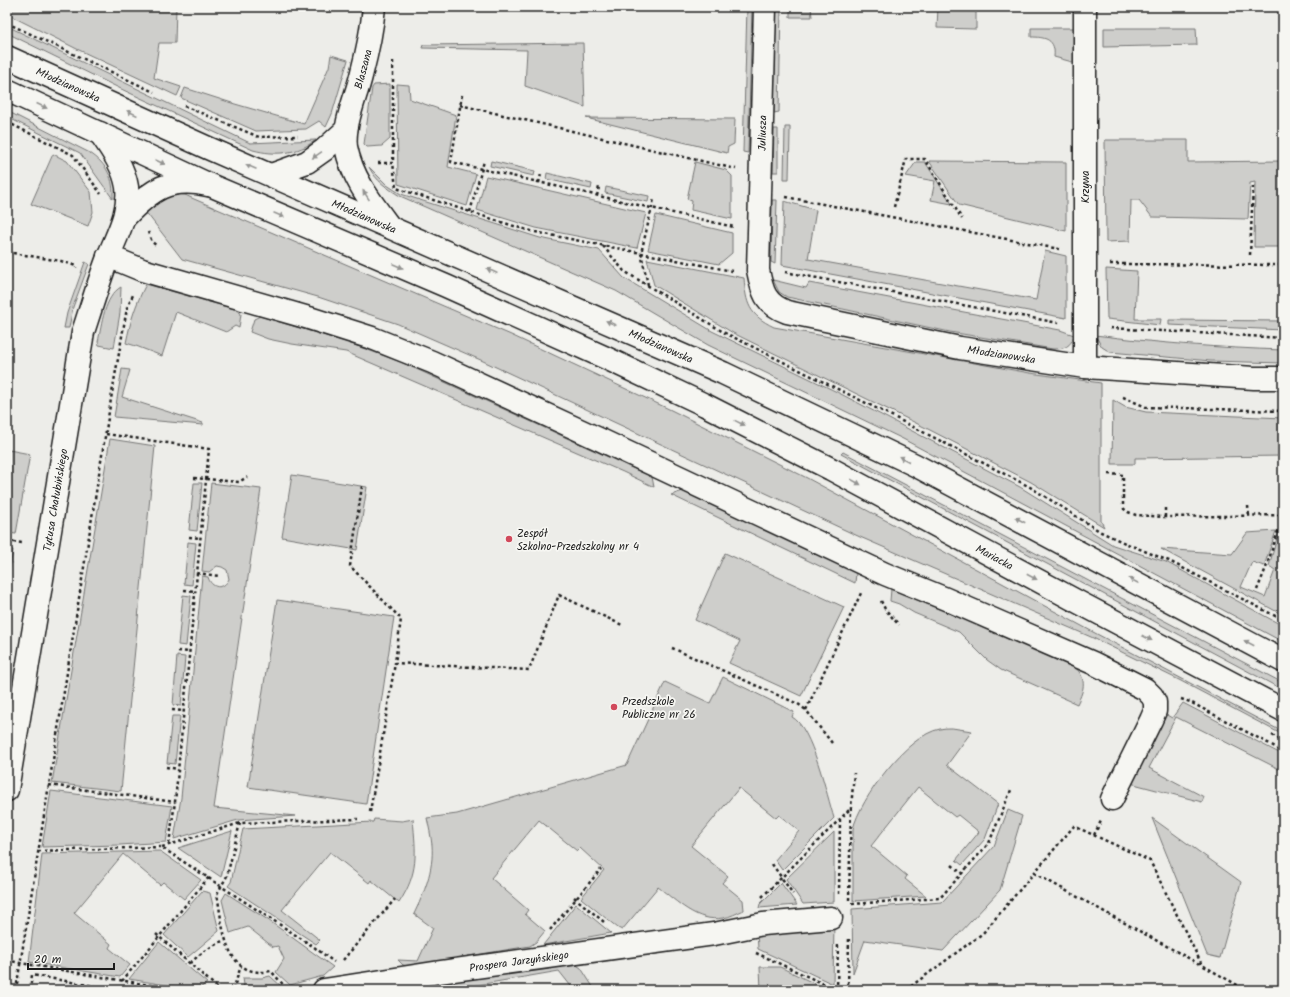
<svg xmlns="http://www.w3.org/2000/svg" width="1290" height="997" viewBox="0 0 1290 997" font-family="Kalam,sans-serif">
  <rect width="100%" height="100%" fill="#edede9"/>
  <filter id="ink" filterUnits="userSpaceOnUse"><feTurbulence type="fractalNoise" baseFrequency=".025" numOctaves="2"/><feDisplacementMap in="SourceGraphic" scale="8" xChannelSelector="R" yChannelSelector="G"/><feConvolveMatrix kernelMatrix="1 2 1 2 8 2 1 2 1" color-interpolation-filters="sRGB"/></filter>
  <g filter="url(#ink)">
    <path fill="#cececb" stroke="#757574" d="M7 7H176L175 43H159L154 78 181 87 177 96 79 50 7 14Z
      M317 7H362V11L324 12 317 11Z
      M747 7H752L748 153 743 152Z
      M776 7H781L779 112 774 113Z
      M790 7H811L812 17H790Z
      M938 7H976V29L937 28Z
      M7 26 250 143 316 140C297 154 276 156 253 150L119 88 7 33Z
      M1031 28H1075L1076 63 1054 57C1056 39 1045 37 1031 37Z
      M1104 28H1196L1197 45 1104 47Z
      M583 43 585 107 525 86 527 50 422 48 423 45Z
      M331 55 348 60 332 114 326 127 319 121 306 129 256 131 181 98 185 88 235 104 304 124 329 67Z
      M390 84V139L382 146 367 147 364 144 372 88 374 85Z
      M397 84 409 85 410 99 456 115 448 167 476 174 467 206 398 184Z
      M7 111 90 153C107 164 114 179 113 199L80 153 7 117Z
      M586 118 735 119 734 144 728 147 727 153Z
      M785 127H790V132L789 179H784Z
      M774 129H778V172H773Z
      M1105 140H1188V162L1283 161V247H1254L1255 182 1250 183 1248 219 1152 217 1139 200H1131L1130 241 1106 242Z
      M53 154 67 161 91 192 93 212 88 226 31 204Z
      M491 161 535 171 534 176 490 166Z
      M929 161 1066 162V231L959 205Z
      M695 162 726 170 732 176V219L691 210 692 201 687 199Z
      M916 162H925L952 204 931 200 935 181 906 176Z
      M369 167 387 185 401 194 540 238 599 250 624 278 712 331 837 392 1020 487 1113 545 1166 562 1283 626V642L903 439 708 345 616 291 400 196C387 188 376 181 369 167Z
      M547 173 592 184 591 189 546 179Z
      M486 176 646 213 637 248 536 228 477 210Z
      M606 187 649 196 648 202 605 193Z
      M176 194 185 195 194 199 511 335 671 410 807 478 1093 632 1283 732V735L1179 680 1091 637 860 537 483 361 398 324 318 297 182 259 145 211 157 200Z
      M772 200H777L775 264 771 262Z
      M784 201 816 210 808 259 1036 300 1045 251 1066 256V318L782 265Z
      M656 215 732 233V253L719 264 648 250Z
      M647 259 744 278C746 304 749 315 774 327L1030 373 1101 383V521L1104 527 1031 482 926 428 733 333 654 285Z
      M85 262 89 264 73 307 69 328H64L67 313Z
      M1106 269 1137 271 1135 319H1161L1160 325 1107 319Z
      M773 280 806 288 809 283 1060 330 1074 335C1071 347 1064 349 1053 349L950 332 787 297 779 292Z
      M146 284 238 310 241 314 239 328 235 326 226 332 176 312 162 356 136 346 126 343C131 319 135 306 146 284Z
      M121 287 120 313 114 348 99 345 98 342C102 324 104 297 121 287Z
      M260 316 346 342 401 362 652 477 654 487 623 472 346 352 292 344 268 339 250 332 254 319Z
      M1169 320 1283 321V330L1169 325Z
      M1095 335C1158 343 1220 348 1283 350V363L1211 361 1110 352 1102 347Z
      M122 369 130 370 122 397 203 423V425L114 417Z
      M1113 400 1125 407 1146 412 1283 418V456L1135 458V464H1112Z
      M110 439 155 446 121 791 52 783Z
      M9 450 30 454 16 534 7 533V461Z
      M843 452 1283 683V690L841 454Z
      M292 475 367 487 357 550 282 537Z
      M194 483H202L197 531 189 530Z
      M211 483 261 489 214 808 296 816 238 820 174 839 181 798 202 576 208 577C211 588 223 591 229 579L227 570 222 567 217 566 209 572 202 571Z
      M683 491 856 573 855 583 671 495Z
      M1276 531 1264 566 1252 562 1241 587 1265 597 1275 570 1269 566 1279 531 1283 532V615L1161 549 1232 554 1247 533Z
      M188 542 196 543 192 585 184 584Z
      M7 549 13 550 7 586Z
      M725 553 844 607 801 696 729 663 740 641 695 620Z
      M891 589 1073 665C1087 678 1085 688 1077 704L1001 670 987 660 959 632 914 613 899 604 890 601Z
      M183 595 191 596 186 646 178 645Z
      M277 600 394 617 366 804 248 787Z
      M177 656 185 657 181 706 173 705Z
      M723 677 794 712 792 717C812 727 827 796 834 818L782 870 775 860 799 831 779 815 776 818 739 788 691 846 728 876 722 883 743 900 744 910C737 913 730 917 723 918 697 923 677 901 658 887L622 930 618 928 581 898 604 870 580 848 577 851 539 820 491 878 528 910 525 914 545 931 536 942 530 946 408 966 403 965 398 960 418 961 433 928 414 914C424 893 434 870 432 845 431 836 429 827 427 818L457 814 627 765 665 682 710 703Z
      M1183 703 1283 755V771L1176 717 1149 768 1204 797 1202 802 1130 783 1165 714 1172 718Z
      M172 716H180L175 764 167 763Z
      M952 728 972 731 947 765 998 804 985 839 962 865 956 860 979 832 958 815 955 817 918 787 871 846 907 876 905 879 926 896 853 901V829C860 799 907 735 940 729 944 728 948 728 952 728Z
      M51 791 172 806 166 842 120 845 42 847Z
      M1008 810 1022 816 1000 890 943 951 865 940 853 973 852 909 942 902 994 846Z
      M1152 818 1241 882 1220 958 1207 955Z
      M374 819 402 821 413 819C416 854 419 872 399 903L371 880 369 883 330 852 282 910 320 940 316 944 228 886 231 882 243 829 373 822Z
      M232 831 221 877 178 848Z
      M834 832V902L803 904 786 879Z
      M160 851 201 880 184 899 163 882 160 885 123 854 74 913 111 944 109 948 130 965 120 977 29 962 42 854Z
      M781 883 797 905 759 908 760 904Z
      M202 891 210 893 219 931 188 957 164 935Z
      M226 893 268 920 333 967 323 976 290 985 276 972 284 959 278 946 273 947 248 927 230 933 222 900Z
      M576 904 611 933 543 945Z
      M834 923 833 984 758 949 757 931Z
      M159 942 207 983 197 990 129 979Z
      M575 964 581 968 595 990H574L559 971 449 990H391Z
      M760 967H780L828 990H761Z
      M270 976 282 987 271 990H240L244 985 243 978H262Z"/>
    <g fill="none" stroke-linecap="round" stroke-linejoin="round">
      <g stroke="#1c1c1c" stroke-width="25">
        <g id="minor">
          <path d="M374 7C372 30 367 53 361 76 356 97 343 125 346 147 352 178 371 202 389 226"/>
          <path id="s1" d="M765 7 758 270C762 291 765 304 787 312L960 348 1085 367 1254 378H1283"/>
          <path d="M271 175 307 162 324 150 346 130"/>
          <path d="M125 217C151 190 169 176 208 185"/>
          <path d="M108 256 142 270 309 318 372 338 432 362 601 440 885 574 946 599 1093 663 1145 689 1152 696 1155 702V711L1151 720 1112 799"/>
          <path d="M1085 367V7"/>
          <path id="s2" d="M7 790 83 332C91 308 98 284 107 260 116 236 130 214 127 187 124 167 111 149 100 133"/>
          <path id="s3" d="M324 990 440 972 714 934 763 924 831 918"/>
        </g>
      </g>
      <g stroke="#1c1c1c" stroke-width="25">
        <g id="major">
          <path id="s4" d="M7 57 208 148 723 373 915 465 1283 661"/>
          <path id="s5" d="M7 90 210 185 446 286 606 358 705 405 831 469 1080 603 1283 710"/>
        </g>
      </g>
      <path stroke="#1c1c1c" stroke-width="2.5" stroke-dasharray="3 3" stroke-linecap="butt" d="M7 23 154 92
        M393 61V163
        M462 95 451 162 734 227
        M460 105 736 169
        M184 106 259 137 298 136
        M7 122 73 155 101 194
        M378 163H393L396 188 517 227 535 232 732 271
        M539 183 541 174
        M597 196 599 187
        M786 197 1059 249
        M894 207 906 159H925L962 219
        M470 212 484 161
        M148 232 152 242 157 246
        M603 246 624 271 725 333 888 414 1030 487 1101 532 1125 543 1169 561 1283 620
        M7 252 61 261 76 266V268
        M1250 255 1253 186
        M1110 264 1283 265
        M785 272 1059 323
        M648 285 641 253 654 199
        M1110 328 1283 338
        M1123 397 1146 407 1283 411
        M106 434 209 449 175 802 169 844
        M1108 474 1123 475V505L1124 509 1128 512 1136 515 1165 517 1283 515
        M194 478 239 482 247 477
        M362 486 350 566 401 619 395 663
        M1248 506 1249 516
        M1165 508V517
        M189 537 200 538
        M7 541 22 543
        M197 573 219 576
        M184 590 195 591
        M1257 590 1266 568 1279 528
        M881 601 885 609 899 625
        M672 648 798 704 806 710
        M178 651 189 652
        M1181 699 1190 702 1283 751
        M172 710 184 711
        M1272 735 1283 741
        M832 743 806 710 862 591
        M166 767 178 769
        M49 785 175 802
        M370 812 395 663 529 670 559 595 622 625
        M240 823 227 876 217 894C223 926 224 980 271 971L288 990
        M1094 835 1101 821
        M162 847 240 823 358 819
        M38 851 161 847 314 947 334 962
        M772 864 793 894
        M952 865 962 874
        M1034 873 1201 965
        M839 894 840 819
        M574 897 604 922
        M762 897 850 809
        M849 900 851 808 854 773
        M852 904 940 898 989 843 1011 790
        M550 930 601 869
        M156 934 220 990
        M756 953 837 990
        M7 960 20 963 178 990
        M343 960 395 899
        M190 963 204 951 226 939
        M122 981 209 877
        M16 990 112 393 127 308 133 295
        M30 990 32 975 116 990
        M233 990 241 966
        M287 990 298 987
        M837 990 838 943
        M848 990 849 937
        M906 990 983 933 1074 826 1150 861 1202 965 1246 990"/>
      <use href="#minor" stroke="#f6f6f2" stroke-width="22"/>
      <use href="#major" stroke="#f6f6f2" stroke-width="22"/>
    </g>
    <defs><path id="oneway-solid" d="M-6-.8H1V-3.2L6.5 0L1 3.2V.8H-6Z"/></defs>
    <g fill="#949492">
      <use href="#oneway-solid" transform="translate(42 106) rotate(25)"/>
      <use href="#oneway-solid" transform="translate(132 113) rotate(-155)"/>
      <use href="#oneway-solid" transform="translate(317 155) rotate(146)"/>
      <use href="#oneway-solid" transform="translate(160 162) rotate(25)"/>
      <use href="#oneway-solid" transform="translate(251 167) rotate(-157)"/>
      <use href="#oneway-solid" transform="translate(366 195) rotate(-124)"/>
      <use href="#oneway-solid" transform="translate(279 215) rotate(23)"/>
      <use href="#oneway-solid" transform="translate(398 266) rotate(23)"/>
      <use href="#oneway-solid" transform="translate(492 271) rotate(-156)"/>
      <use href="#oneway-solid" transform="translate(611 323) rotate(-156)"/>
      <use href="#oneway-solid" transform="translate(740 423) rotate(26)"/>
      <use href="#oneway-solid" transform="translate(904 459) rotate(-153)"/>
      <use href="#oneway-solid" transform="translate(856 482) rotate(29)"/>
      <use href="#oneway-solid" transform="translate(1020 520) rotate(-152)"/>
      <use href="#oneway-solid" transform="translate(1032 577) rotate(28)"/>
      <use href="#oneway-solid" transform="translate(1134 581) rotate(-152)"/>
      <use href="#oneway-solid" transform="translate(1147 638) rotate(28)"/>
      <use href="#oneway-solid" transform="translate(1249 643) rotate(-152)"/>
    </g>
  </g>
  <g fill="#d1495b" stroke="#f6f6f2" stroke-width="1.5">
    <circle cx="509" cy="539" r="4"/>
    <circle cx="614" cy="707" r="4"/>
  </g>
  <g text-anchor="middle" stroke-width="3.5" stroke-linejoin="round" paint-order="stroke">
    <g font-size="11" fill="#1c1c1c" stroke="#f6f6f2">
      <text transform="translate(363 69) rotate(-75)" y="4">Blaszana</text>
      <text dy="4" stroke="none"><textPath href="#s4" startOffset="67">Młodzianowska</textPath></text>
      <text transform="translate(762 133) rotate(-89)" y="4">Juliusza</text>
      <text transform="translate(1085 187) rotate(-90)" y="4">Krzywa</text>
      <text dy="4" stroke="none"><textPath href="#s4" startOffset="391">Młodzianowska</textPath></text>
      <text dy="4" stroke="none"><textPath href="#s4" startOffset="715">Młodzianowska</textPath></text>
      <text dy="4" stroke="none"><textPath href="#s1" startOffset="536">Młodzianowska</textPath></text>
      <text dy="4" stroke="none"><textPath href="#s2" startOffset="294">Tytusa Chałubińskiego</textPath></text>
      <text dy="4" stroke="none"><textPath href="#s5" startOffset="1093">Mariacka</textPath></text>
      <text dy="4" stroke="none"><textPath href="#s3" startOffset="197">Prospera Jarzyńskiego</textPath></text>
    </g>
    <g font-size="11" fill="#1c1c1c" stroke="#f6f6f2" text-anchor="start">
      <text x="517" y="537">Zespół<tspan x="517" dy="13">Szkolno-Przedszkolny nr 4</tspan></text>
      <text x="622" y="705">Przedszkole<tspan x="622" dy="13">Publiczne nr 26</tspan></text>
    </g>
  </g>
  <rect width="1290" height="997" fill="none" stroke="#f6f6f2" stroke-width="24"/>
  <rect x="12" y="12" width="1266" height="973" fill="none" stroke="#1c1c1c" stroke-width="1.5" filter="url(#ink)"/>
  <path d="M28 963v6h86v-6" fill="none" stroke="#1c1c1c" stroke-width="2"/>
  <text x="34" y="963" font-size="12" fill="#1c1c1c" stroke="#f6f6f2" stroke-width="3" paint-order="stroke">20 m</text>
</svg>
